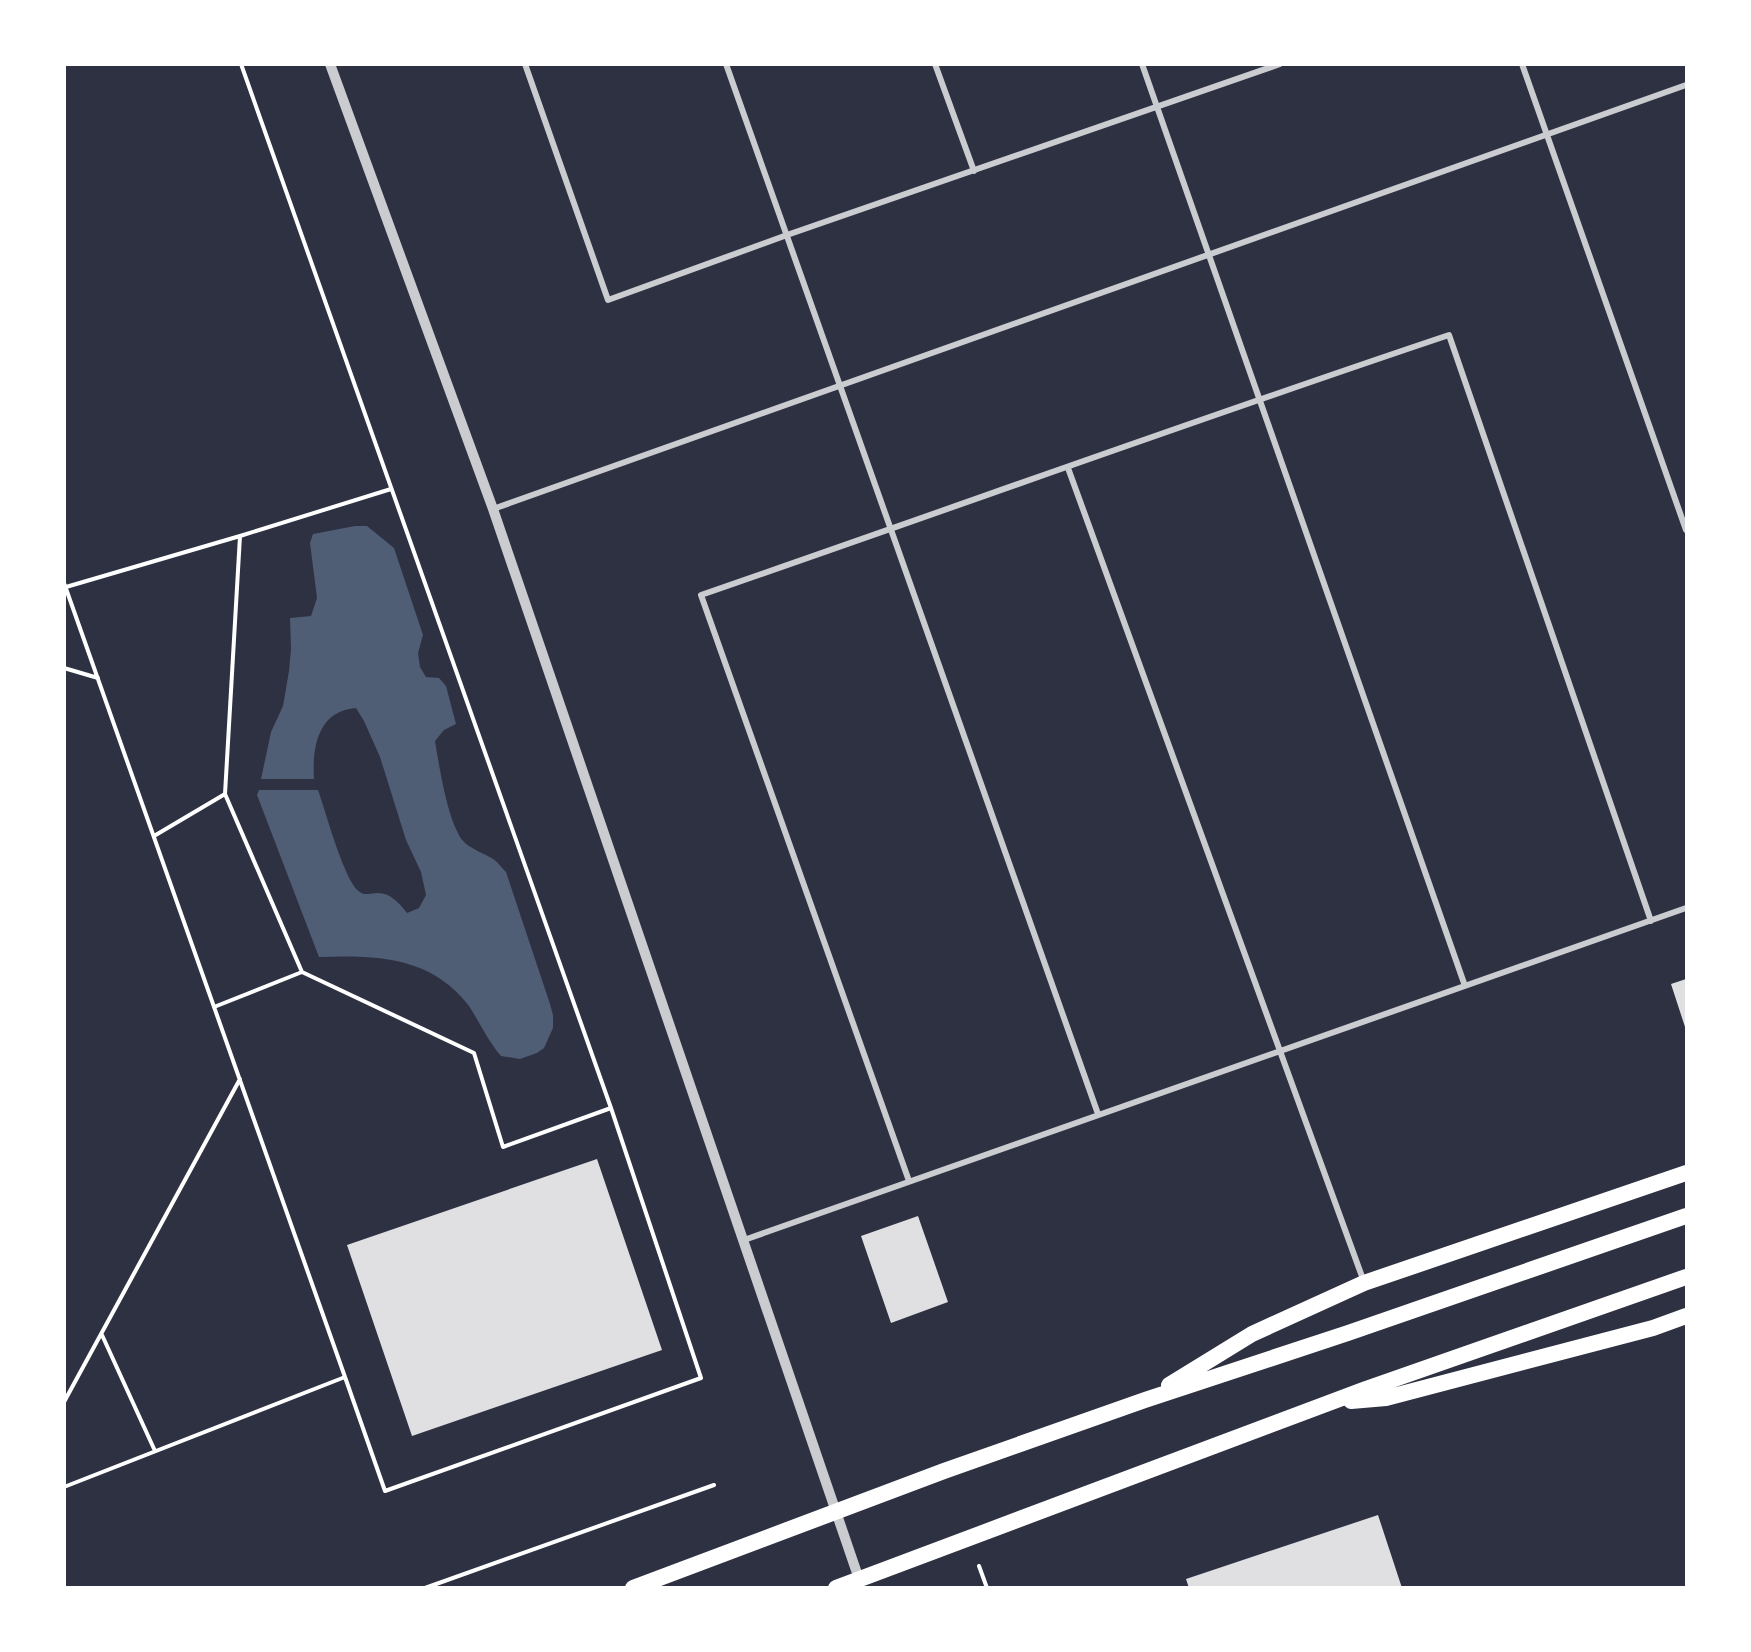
<svg xmlns="http://www.w3.org/2000/svg" width="1751" height="1652" viewBox="0 0 1751 1652" font-family="'IBM Plex Sans',sans-serif">
  <rect width="100%" height="100%" fill="#2d3142"/>
  <path fill="#4f5d75" d="M355 526H367L394 548 423 635 418 653 420 667 426 677 439 678 446 686 456 724 444 730 435 741C439 764 448 827 465 843 473 850 484 853 493 859 498 862 502 868 506 872L550 1004 553 1015V1028L544 1048 537 1053 520 1059 501 1056C488 1041 480 1023 469 1006 431 956 376 955 319 957L257 795 259 790H318C325 809 345 884 360 892 365 896 371 893 378 893 391 893 400 904 407 913L419 908 426 895 421 872 406 840 380 757 364 721 356 708C318 711 312 747 314 779H261L271 732 283 706 289 671 291 649 290 618 311 616 317 598 310 543 313 534Z"/>
  <path fill="#e0e0e3" d="M1686 979V1030L1671 984Z
    M597 1159 662 1350 412 1436 347 1245Z
    M918 1216 948 1302 891 1323 861 1236Z
    M1378 1515 1402 1588H1189L1186 1579Z"/>
  <g fill="none" stroke-linecap="round" stroke-linejoin="round">
    <path stroke="#fff" stroke-width="4" d="M240 536 391 489
      M64 583 345 1377 64 1487
      M66 587 240 536 225 794 154 836
      M64 668 98 678
      M225 794 302 972
      M214 1007 302 972 474 1053 503 1147 611 1108 241 64
      M102 1335 155 1451
      M345 1377 385 1491 701 1378 611 1108
      M64 1402 240 1079
      M979 1566 987 1588
      M425 1588 714 1485"/>
    <path stroke="#caccd0" stroke-width="6" d="M525 64 608 300 787 235 1280 64
      M726 64 1098 1114
      M935 64 974 171
      M1142 64 1465 986
      M1522 64 1686 530
      M1068 468 1364 1282
      M493 509 1686 85
      M909 1181 701 595C950 509 1198 419 1449 335L1651 921
      M744 1240 1686 908"/>
    <path stroke="#caccd0" stroke-width="10" d="M330 64 493 509 859 1579"/>
    <path stroke="#fff" stroke-width="16" d="M1169 1385 1252 1334 1364 1283 1686 1173
      M1351 1401 1386 1398 1653 1328 1686 1316
      M633 1588 944 1471 1145 1400 1348 1333 1686 1216
      M836 1588 1366 1389 1686 1277"/>
  </g>
  <rect width="1751" height="1652" fill="none" stroke="#ffffff" stroke-width="132"/>
</svg>
